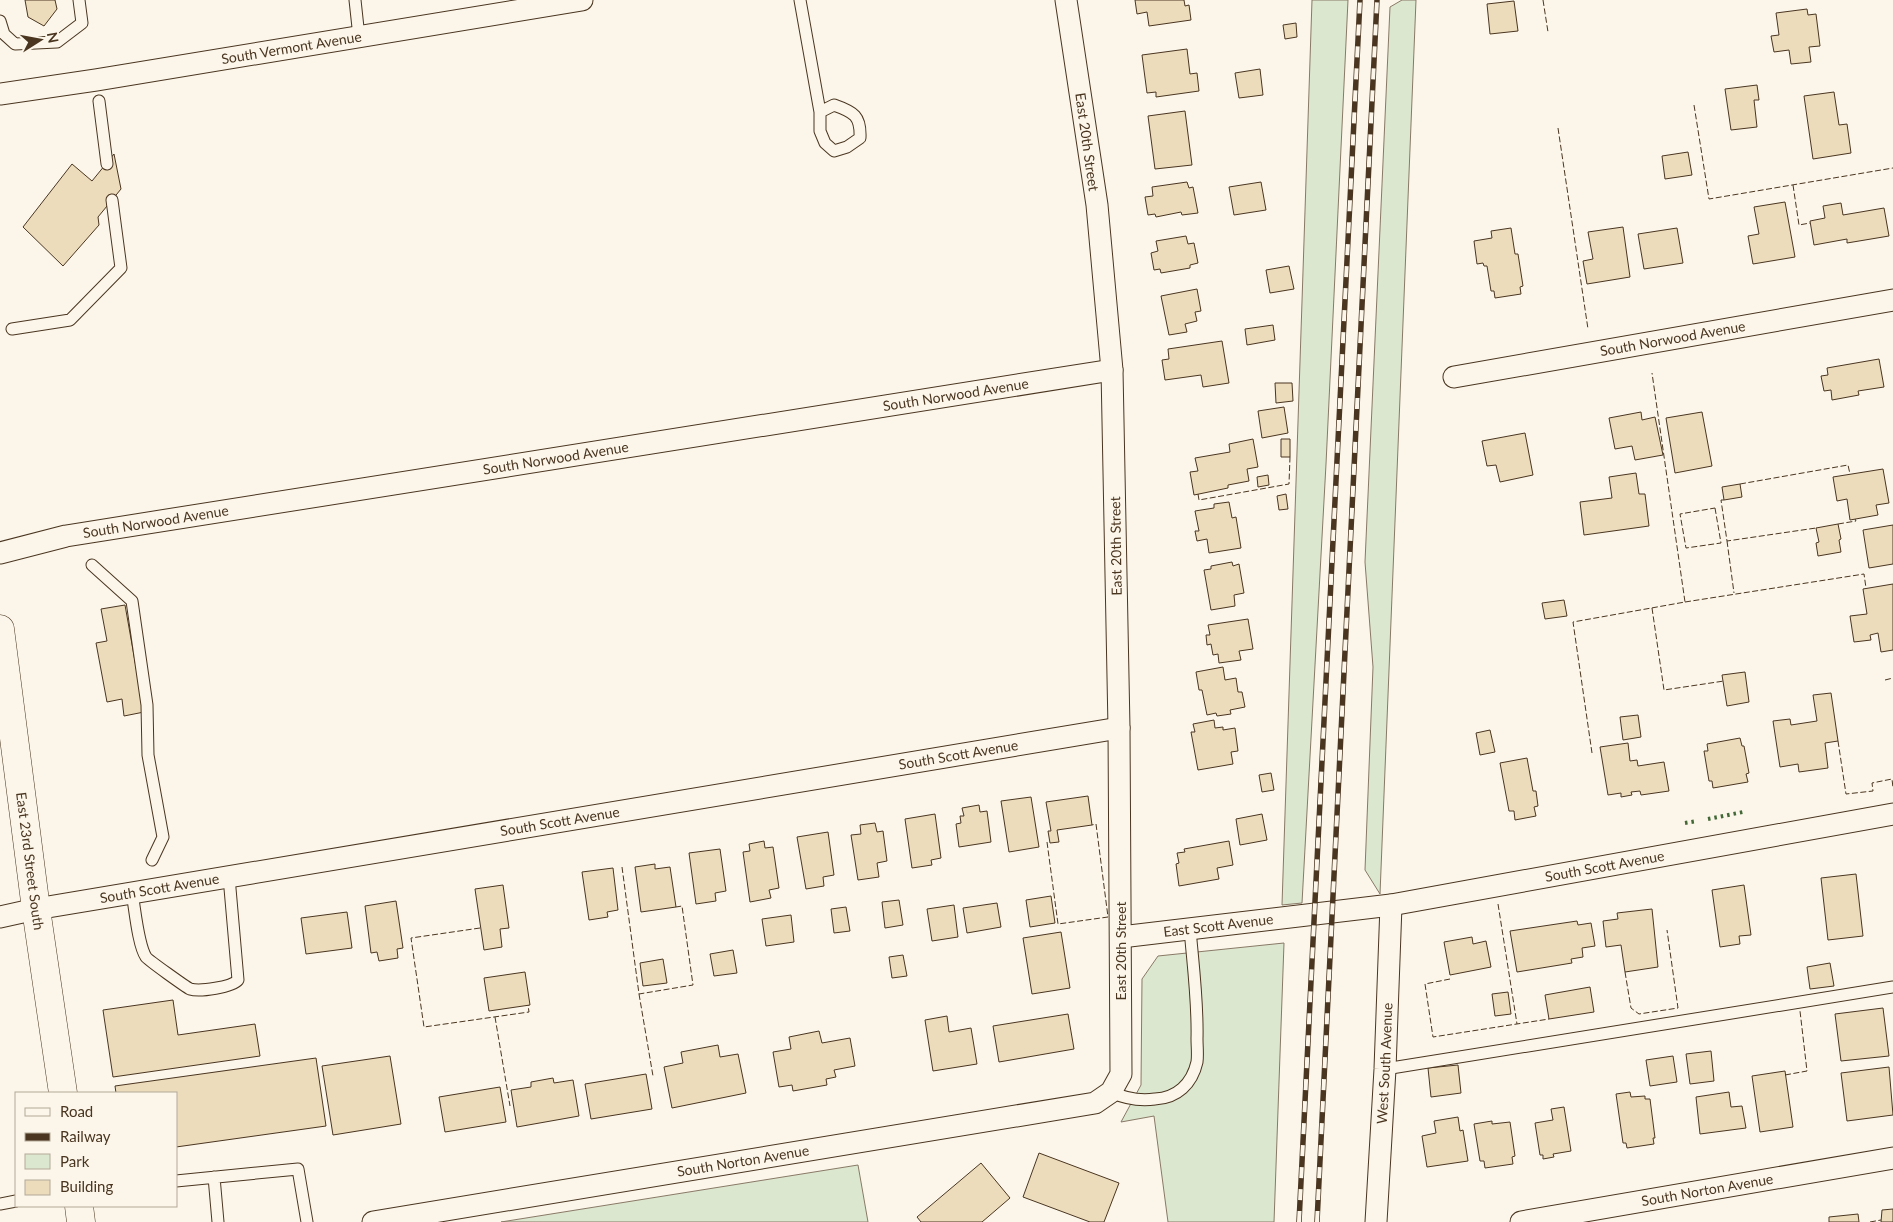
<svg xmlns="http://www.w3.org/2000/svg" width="1893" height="1222" viewBox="0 0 1893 1222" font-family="Lato,sans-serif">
  <rect width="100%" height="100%" fill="#fbf6e9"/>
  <path fill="#dce7d0" stroke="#887966" d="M1312 0H1348L1326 464 1302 903 1282 905Z
    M1402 0H1416L1380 894 1365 870 1373 667 1365 562 1390 7Z
    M1284 943 1274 1222H1168L1154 1116 1121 1122 1141 1085 1142 979 1158 956Z
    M858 1165 868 1222H501Z"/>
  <path fill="#ecdcbc" stroke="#4a3520" d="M25 0H55L57 9 44 26 28 17Z
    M1135 0H1184L1185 6 1189 5 1191 20 1149 26 1147 12 1137 14Z
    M1514 1 1518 31 1490 34 1487 4Z
    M1807 9 1808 15 1816 14 1820 46 1809 47 1811 62 1791 64 1789 50 1774 52 1771 36 1779 35 1776 13Z
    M1296 23 1297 37 1285 39 1283 25Z
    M1187 49 1190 74 1197 73 1199 91 1156 97V92L1147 93 1142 55Z
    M1260 69 1263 95 1239 98 1235 73Z
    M1757 85 1759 100H1754L1757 127 1731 130 1725 89Z
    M1834 92 1839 125 1847 124 1851 153 1813 159 1804 96Z
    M1185 111 1192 165 1155 169 1148 116Z
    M1688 152 1692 175 1665 179 1662 156Z
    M114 154 121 189 98 217 99 225 63 266 23 227 72 164 92 181Z
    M1187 182 1189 188 1193 187 1198 213 1182 215 1181 212 1156 217 1155 214 1148 215 1145 197 1153 196 1152 187Z
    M1261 182 1266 210 1234 215 1229 187Z
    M1785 202 1795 257 1753 264 1748 236 1759 234 1754 207Z
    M1841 203 1843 215 1884 208 1889 236 1847 243V239L1814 245 1810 221 1825 218 1823 206Z
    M1623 227 1630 277 1587 284 1583 261 1593 259 1588 232Z
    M1511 228 1515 254H1518L1523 286 1520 287 1521 294 1495 298 1494 291H1491L1487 266H1484L1483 263 1477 264 1474 241 1492 238 1491 231Z
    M1677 228 1683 263 1644 269 1638 234Z
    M1186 236 1188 244 1194 243 1198 263 1190 265V268L1161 273 1160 269 1154 270 1151 253 1158 251 1156 241Z
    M1289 266 1294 289 1270 293 1266 270Z
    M1197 289 1201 311 1195 312 1197 321 1185 324 1187 332 1169 335 1161 296Z
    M1273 325 1275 340 1247 345 1245 329Z
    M1222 341 1229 383 1203 387 1201 375 1165 380 1162 360 1169 359 1168 349Z
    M1879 359 1884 387 1858 391 1859 395 1832 400 1831 390 1824 391 1821 376 1828 375 1827 368Z
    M1275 383H1292L1293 401 1276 403Z
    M1284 407 1288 433 1262 438 1258 411Z
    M1641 412 1642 420 1655 417 1663 455 1635 460 1632 446 1615 449 1609 418Z
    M1702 412 1712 466 1675 473 1666 418Z
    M1525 433 1533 475 1500 482 1496 465 1487 466 1482 441Z
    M1253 439 1258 467 1247 469 1249 481 1228 485V488L1194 495 1190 472 1198 471 1195 458 1230 452 1229 444Z
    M1281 439H1290V457H1281Z
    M1883 469 1889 503 1876 505 1878 515 1850 520 1847 499 1837 501 1833 477Z
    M1636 473 1639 494H1645L1649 526 1584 535 1580 502 1612 498 1609 477Z
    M1268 475 1269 485 1258 487 1257 477Z
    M1740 484 1742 497 1724 500 1722 487Z
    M1286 494 1288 509 1279 510 1277 496Z
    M1229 502 1232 518 1236 517 1241 548 1209 553 1207 539 1197 541 1195 531H1199L1195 511 1214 508V504Z
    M1838 524 1841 539 1839 540 1841 552 1818 556 1816 543 1819 542 1816 528Z
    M1893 525V564L1869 568 1863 530Z
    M1232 562 1233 566 1239 564 1244 593 1234 595 1235 606 1211 610 1204 570 1211 569V566Z
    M1893 584V650L1881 652 1878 633 1870 635 1871 640 1854 642 1850 616 1867 614 1863 589Z
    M1564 600 1567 616 1545 619 1542 603Z
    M125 605 144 712 124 716 122 699 107 702 96 643 107 641 101 609Z
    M1248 619 1253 649 1239 651 1241 660 1219 663 1218 654 1213 655 1211 644 1207 645 1206 635H1210L1208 625Z
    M1223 667 1225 680 1236 678 1238 692H1242L1245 707 1230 710 1231 714 1217 716 1216 713 1207 715 1202 690H1199L1196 672Z
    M1745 672 1749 702 1727 706 1722 675Z
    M1831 693 1838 741 1825 743 1828 768 1799 772 1798 764 1780 767 1773 721 1790 719 1791 725 1817 721 1813 695Z
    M1638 715 1641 737 1623 740 1620 717Z
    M1214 720 1215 728 1223 727V730L1235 728 1238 751 1231 752 1233 764 1198 770 1191 732H1195L1193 724Z
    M1490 730 1495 752 1480 755 1476 733Z
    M1740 738 1742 746H1744L1749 773 1746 774 1748 782 1713 788 1712 781H1709L1704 751H1708L1707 744Z
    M1628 743 1630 761 1637 760 1638 766 1664 762 1669 791 1641 795 1640 791 1631 792 1632 795 1621 797V793L1608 795 1600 747Z
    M1527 758 1533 791H1536L1538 806 1534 807 1536 816 1515 820 1514 811H1509L1500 763Z
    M1271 773 1274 790 1262 792 1259 775Z
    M1088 796 1092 825 1057 830 1059 842 1050 843 1048 831H1051L1046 802Z
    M1031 797 1039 847 1009 852 1001 801Z
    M979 805 980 812 987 811 991 842 959 847 956 824 961 823 960 816H964L962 808Z
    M935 814 941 858 931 860 932 865 912 868 905 819Z
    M1262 814 1267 840 1240 845 1236 819Z
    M875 823 877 832 883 831 887 861 877 863 879 877 858 880 851 835 861 834 860 825Z
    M828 832 834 875 823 877 824 886 806 889 797 837Z
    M764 841 765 848 773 847 779 888 769 890 771 898 750 902 743 852 750 851 749 844Z
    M1229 841 1233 865 1217 868 1219 879 1179 886 1176 864 1179 863 1177 853 1185 852 1184 849Z
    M720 849 726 891 715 893 716 901 696 904 689 853Z
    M655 864V869L670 867 676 907 641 912 635 867Z
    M613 868 618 910 607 912 608 917 589 920 582 872Z
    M1856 874 1863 936 1828 940 1821 878Z
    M503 885 509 928 500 929 502 947 484 950 475 889Z
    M1744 885 1751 935 1739 936 1740 944 1720 947 1712 890Z
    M1051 896 1055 923 1030 927 1026 900Z
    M899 900 903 925 885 928 882 902Z
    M396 901 403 948 397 949 398 958 379 961 377 952 371 953 365 906Z
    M997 903 1001 927 967 933 963 908Z
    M954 905 958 937 932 941 927 909Z
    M846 907 850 931 834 933 831 909Z
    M1652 909 1658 967 1625 972 1621 945 1606 947 1603 921 1618 919 1617 913Z
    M347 912 352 948 306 954 301 918Z
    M791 915 794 942 766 946 762 919Z
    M1577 921 1578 925 1591 923 1595 946 1582 948 1583 957 1571 959 1572 963 1517 972 1510 931Z
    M1061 932 1070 988 1032 994 1023 938Z
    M1472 937 1473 944 1486 941 1491 967 1450 975 1444 942Z
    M733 950 737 973 714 976 710 954Z
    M903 955 907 976 892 978 889 957Z
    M663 959 667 983 643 986 640 963Z
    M1830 963 1834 986 1810 989 1807 967Z
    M525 972 530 1005 489 1011 484 978Z
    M1590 987 1594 1012 1549 1019 1545 995Z
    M1508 992 1511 1014 1495 1016 1492 994Z
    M173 1000 178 1035 255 1024 260 1056 113 1077 103 1010Z
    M1883 1008 1889 1056 1841 1061 1835 1014Z
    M1068 1014 1074 1049 999 1062 993 1026Z
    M947 1016 949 1032 971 1028 977 1064 933 1071 925 1020Z
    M819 1031 822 1043 850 1038 855 1066 834 1070 836 1077 826 1079 827 1085 793 1091 792 1085 779 1087 773 1052 791 1049 789 1037Z
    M718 1045 720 1057 738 1054 746 1093 672 1108 664 1067 683 1063 681 1052Z
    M1711 1051 1714 1081 1690 1084 1686 1054Z
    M390 1056 401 1124 333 1135 322 1066Z
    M1673 1056 1677 1082 1650 1086 1646 1060Z
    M316 1058 326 1126 176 1147V1093H116L115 1086Z
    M1458 1065 1461 1093 1431 1097 1428 1068Z
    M1889 1067 1893 1115 1847 1121 1841 1073Z
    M1785 1071 1793 1127 1760 1132 1752 1076Z
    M646 1074 652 1109 591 1119 585 1084Z
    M553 1078 554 1083 573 1080 579 1116 517 1127 511 1090 531 1087V1082Z
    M500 1087 506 1122 445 1132 439 1097Z
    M1630 1092 1631 1097 1645 1096V1099H1650L1655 1138H1653L1654 1144 1627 1148 1626 1143H1623L1616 1094Z
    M1729 1092 1731 1107 1742 1106 1746 1128 1700 1134 1696 1097Z
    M1564 1107 1571 1151 1553 1154 1554 1157 1543 1159V1155H1540L1535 1123 1553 1120 1551 1109Z
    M1458 1117 1460 1131 1463 1130 1468 1161 1427 1167 1422 1136 1436 1133 1434 1121Z
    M1492 1121V1124L1510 1122 1515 1156 1512 1157 1513 1164 1485 1168 1484 1161H1480L1474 1124Z
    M1039 1153 1119 1183 1104 1222H1090L1023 1197Z
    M981 1163 1010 1198 982 1222H921L917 1217Z
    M1893 1209V1222H1881L1882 1210Z
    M1858 1214 1859 1222H1829V1217Z"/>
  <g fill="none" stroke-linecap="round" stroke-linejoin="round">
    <g stroke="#4a3520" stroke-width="13">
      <path id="lane" d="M355 0 359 37
        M800 0 820 112V131L825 143 834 151 847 147 860 138C861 116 854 112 834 105L820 112
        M0 21 4 34 15 44 57 42 82 23 79 0
        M99 101 107 164
        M12 329 70 320 121 268 112 200
        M92 565 132 601 147 705 148 755 163 837 152 860
        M132 893C135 909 138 945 146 957 148 960 186 987 190 989 200 992 232 987 238 980L229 877
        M1385 1069 1893 987
        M1111 1092C1124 1098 1140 1101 1155 1099 1177 1098 1192 1084 1197 1062 1198 1055 1197 1046 1197 1039 1198 1002 1193 965 1190 929
        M214 1177 218 1222
        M176 1181 298 1169 307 1222
        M0 1204 16 1201"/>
    </g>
    <g stroke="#4a3520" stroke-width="23">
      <g id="street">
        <path id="s1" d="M0 94 96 80 582 0"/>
        <path id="s2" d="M1454 377 1893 300"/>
        <path id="s3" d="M0 553 66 536 1112 370"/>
        <path id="s4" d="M0 917 36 909 1119 728"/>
        <path id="s5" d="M1121 937 1391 905 1893 814"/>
        <path id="s6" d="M373 1222 1095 1103 1111 1092 1121 1074 1119 728 1112 370 1097 205 1066 0"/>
        <path id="s7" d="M1376 1222 1385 1069 1391 905"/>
        <path id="s8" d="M1521 1222 1893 1158"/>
      </g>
    </g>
    <g stroke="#4a3520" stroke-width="29">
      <g id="primary">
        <path id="s9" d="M0 629 36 909 63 1093"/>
        <path d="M79 1206 81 1222"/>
      </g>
    </g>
    <use href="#lane" stroke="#fbf6e9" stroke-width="11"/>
    <use href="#street" stroke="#fbf6e9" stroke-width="21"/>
    <use href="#primary" stroke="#fbf6e9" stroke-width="28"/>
    <g stroke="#4a3520" stroke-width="5.5">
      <path id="rail" d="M1299 1222 1360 0
        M1317 1222 1377 0"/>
    </g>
    <use href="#rail" stroke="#fbf6e9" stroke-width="4" stroke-dasharray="11" stroke-linecap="butt"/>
    <path stroke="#436837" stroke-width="4" stroke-dasharray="2.5 4" stroke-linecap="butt" d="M1708 819 1743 812
      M1685 823 1697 821"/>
    <path stroke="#4a3520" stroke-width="1" stroke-dasharray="6 2.5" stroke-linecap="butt" d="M1543 0 1548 32
      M1694 105 1709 199 1893 168
      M1558 128 1588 329
      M1793 185 1799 225 1810 223
      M1740 484 1848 465 1850 474
      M1198 494 1199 500 1289 484 1290 457
      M1724 500H1721L1727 541 1816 528
      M1715 508 1721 543 1686 548 1680 514Z
      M1838 524 1856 521 1855 519
      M1727 541 1734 593
      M1685 602 1864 574 1866 588
      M1652 608 1664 690 1724 681
      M1885 680 1893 678
      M1838 741 1846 794 1873 791 1872 783 1892 779 1893 788
      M1592 753 1573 622 1685 602 1652 373
      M1047 842 1058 924 1108 917 1096 824 1092 825
      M622 867 639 994 693 985 682 906 676 907
      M1498 904 1517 1024
      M480 928 411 938 424 1027 529 1012 528 1005
      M1625 972 1631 1008 1639 1014 1678 1008 1667 930
      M1450 979 1425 984 1433 1037 1549 1019
      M639 994 653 1076
      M495 1017 510 1106
      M1785 1075 1807 1071 1800 1011
      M1870 1222 1881 1220"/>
  </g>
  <g text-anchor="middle" stroke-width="4" stroke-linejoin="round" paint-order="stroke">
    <g font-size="14" fill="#4a3520" stroke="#fbf6e9">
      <text dy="5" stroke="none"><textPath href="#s1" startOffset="295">South Vermont Avenue</textPath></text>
      <text transform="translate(1087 142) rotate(82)" y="5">East 20th Street</text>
      <text dy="5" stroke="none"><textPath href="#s2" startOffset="222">South Norwood Avenue</textPath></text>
      <text dy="5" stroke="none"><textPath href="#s3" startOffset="969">South Norwood Avenue</textPath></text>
      <text dy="5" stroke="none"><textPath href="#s3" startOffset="564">South Norwood Avenue</textPath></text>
      <text dy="5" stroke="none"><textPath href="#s3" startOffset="159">South Norwood Avenue</textPath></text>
      <text transform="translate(1116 546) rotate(-91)" y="5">East 20th Street</text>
      <text dy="5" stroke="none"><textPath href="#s4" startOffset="972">South Scott Avenue</textPath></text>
      <text dy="5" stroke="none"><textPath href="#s4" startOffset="568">South Scott Avenue</textPath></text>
      <text dy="5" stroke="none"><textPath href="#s9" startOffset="234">East 23rd Street South</textPath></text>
      <text dy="5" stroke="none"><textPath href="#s5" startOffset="489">South Scott Avenue</textPath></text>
      <text dy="5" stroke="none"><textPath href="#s4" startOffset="162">South Scott Avenue</textPath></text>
      <text dy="5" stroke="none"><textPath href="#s5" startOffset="98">East Scott Avenue</textPath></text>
      <text transform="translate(1121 951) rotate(-90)" y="5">East 20th Street</text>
      <text dy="5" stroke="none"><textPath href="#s7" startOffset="159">West South Avenue</textPath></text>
      <text dy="5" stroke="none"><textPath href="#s6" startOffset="375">South Norton Avenue</textPath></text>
      <text dy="5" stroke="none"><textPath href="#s8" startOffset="189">South Norton Avenue</textPath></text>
    </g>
  </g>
  <rect x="15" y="1092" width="162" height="115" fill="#fbf6e9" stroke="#b4a999"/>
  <rect x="25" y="1108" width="25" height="8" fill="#fbf6e9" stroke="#b4a999"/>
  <text x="60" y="1117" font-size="15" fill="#4a3520">Road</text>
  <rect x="25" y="1133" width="25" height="8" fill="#4a3520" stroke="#b4a999"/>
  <text x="60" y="1142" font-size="15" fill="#4a3520">Railway</text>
  <rect x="25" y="1154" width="25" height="15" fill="#dce7d0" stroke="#b4a999"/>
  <text x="60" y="1167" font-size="15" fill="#4a3520">Park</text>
  <rect x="25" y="1180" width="25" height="15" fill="#ecdcbc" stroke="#b4a999"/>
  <text x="60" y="1192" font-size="15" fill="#4a3520">Building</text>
  <g transform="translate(40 40) rotate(79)" stroke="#fbf6e9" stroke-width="4" paint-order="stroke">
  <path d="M0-4L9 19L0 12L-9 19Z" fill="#4a3520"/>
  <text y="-8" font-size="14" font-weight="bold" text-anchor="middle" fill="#4a3520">N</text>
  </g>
</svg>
